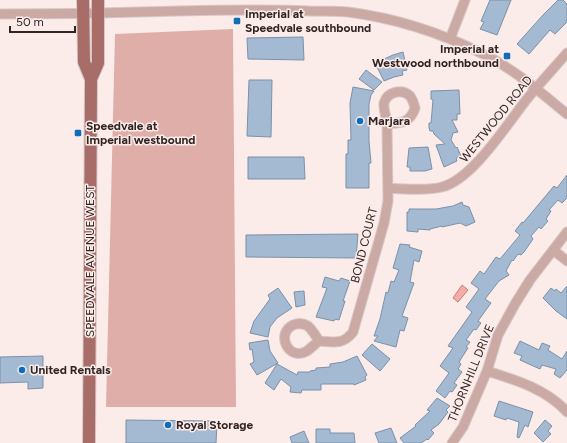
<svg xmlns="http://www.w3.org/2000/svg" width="567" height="443" viewBox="0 0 567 443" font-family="Figtree,sans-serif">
  <rect width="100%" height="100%" fill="#fbecea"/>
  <path fill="#dfaea9" d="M233 29 236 407H106L115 34Z"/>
  <path fill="#f7aba4" stroke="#bc827d" d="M462 285 468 290 458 302 453 298Z"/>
  <path fill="#a3bad2" stroke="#7b91a8" d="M490 0H511L497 35 480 29 484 22 481 21Z
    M558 0H563L567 4V22L555 34 550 30 529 54 517 44 543 15Z
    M303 37 304 60 248 59 247 38Z
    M403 52 407 70 402 71 403 75 394 77 384 81 375 63 393 55Z
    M366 70 382 82 374 90 359 79Z
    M249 80H272L271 137 247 136Z
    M353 87 374 91 371 95 369 104V141L371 163H369V188H346V154H348V140H351L350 103Z
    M459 90 460 114H457V120H452L458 132 453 133 451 140 456 148 457 147 461 156 456 158 457 161 444 167 436 145 445 144 434 134 433 131H430L429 128V123H431L433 100 431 99V91Z
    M428 147 432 169 425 171H410V167H407L409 148Z
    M248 157H304L305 179H248Z
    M567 175V198L562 203 558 200 549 210 551 211 546 219 548 221 541 229 539 227 531 236 533 239 524 252 521 255 518 254 513 261 512 260 506 271 509 275 499 281 485 299 491 303 478 321 481 323 476 330 474 329 466 340 470 342 466 347 468 348 459 362 461 364 458 369 462 372 454 383 457 385 452 392 450 391 445 398 436 391 449 373 440 366 453 348 448 346 472 312 466 307 479 289 471 283 480 271 484 274 496 257 500 259 520 235 515 231 522 222 523 223 554 186 557 188Z
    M462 202 463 205 469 207 475 222 466 226 460 223 442 227V226L430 229V230L418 229V232L407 231V212H409V209H436L453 206Z
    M358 234 356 258 246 257V235Z
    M400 244 410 245 409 247 422 251 419 262 414 260 410 282 414 283 402 316 408 318 404 331 400 330 396 347 374 341 378 336H374L380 319 386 292 388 293 391 281 394 282 399 270 393 268Z
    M325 277 339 281 341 278 350 281 343 301H345L339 320 335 319 334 321 316 317 327 288 322 287Z
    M567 286V319L556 311 543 298 551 288 555 291 556 289 561 293Z
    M278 288 292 308 277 318 270 327 268 337 250 333 254 321 270 299 268 295Z
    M304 291 305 305 296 307 294 292Z
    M268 340 270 351 278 363 257 375 250 364 254 362 252 349 250 350 249 343Z
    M520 341 539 350 542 343 550 346 548 350 562 359 567 351V370L560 378 554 374 556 369 542 365 540 369 520 360 522 356 514 353Z
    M372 344 390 359 380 371 362 355Z
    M43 356V388L28 389V382L0 383V357Z
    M357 356 367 375 365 377 366 380 354 385V384H321V390H302L301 393 290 392 291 387 281 379 274 390 265 383 277 364 297 375 298 372H310V371L316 370V368L330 367V364L343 362Z
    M437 398 450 406 446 410 448 412 439 424 431 430 434 433 428 440 427 439 421 443H404L400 438 416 426 415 425 430 411 427 410Z
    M499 401 533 412 528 427 525 425 519 438 517 437 519 422 507 418 506 420 494 416Z
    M126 420 212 421V424H217L216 443H126Z
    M545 420 552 426 548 431 551 434 543 442 534 433Z
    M391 428 397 443H379L375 433Z
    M316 429H330V433H354L355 443H316Z
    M304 431 309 443H292L290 437Z"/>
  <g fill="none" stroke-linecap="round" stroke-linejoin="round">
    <g stroke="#d7c8c6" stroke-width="11">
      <path id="minor" d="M0 14C60 14 119 13 179 11 222 10 266 9 309 11 322 11 335 11 348 12 394 18 439 32 481 53 513 68 540 92 567 114
        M450 39 465 0
        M388 188C403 189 427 191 442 187 473 179 507 124 527 99 540 83 554 68 567 53
        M553 250 567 261
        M319 341C316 336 312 330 308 326 303 323 298 323 293 325 275 334 289 362 307 351 311 348 315 344 319 341 334 342 343 345 353 332L384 223 388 201 387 125C387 118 383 110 384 103 387 92 402 88 410 96 413 100 414 104 415 108 410 123 401 123 387 124
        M487 371C516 380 546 389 567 412
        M452 443 463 427 487 371 498 335 515 304 530 280 567 232"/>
    </g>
    <g stroke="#d7c8c6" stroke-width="14">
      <path id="major" d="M83 0 84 62 91 79
        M89 443 91 79 98 63V0"/>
    </g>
    <use href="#minor" stroke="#cba9a5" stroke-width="9"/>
    <use href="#major" stroke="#a86d68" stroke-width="12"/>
  </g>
  <g fill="#0e6ebb" stroke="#fbecea" stroke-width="1.5">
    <rect x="233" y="17" width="8" height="8" rx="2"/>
    <rect x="503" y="52" width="8" height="8" rx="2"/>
    <circle cx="360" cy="121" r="4"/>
    <rect x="74" y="129" width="8" height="8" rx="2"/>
    <circle cx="22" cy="370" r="4"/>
    <circle cx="168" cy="425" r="4"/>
  </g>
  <g text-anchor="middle" stroke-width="3" stroke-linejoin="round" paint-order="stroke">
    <g font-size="12" font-weight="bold" fill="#312422" stroke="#fbecea" text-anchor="start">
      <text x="245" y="18">Imperial at<tspan x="245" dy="14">Speedvale southbound</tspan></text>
      <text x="499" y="53" text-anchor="end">Imperial at<tspan x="499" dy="14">Westwood northbound</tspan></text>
      <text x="368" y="125">Marjara</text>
      <text x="86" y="130">Speedvale at<tspan x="86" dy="14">Imperial westbound</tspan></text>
      <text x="30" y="374">United Rentals</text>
      <text x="176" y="429">Royal Storage</text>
    </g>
    <g font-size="12" fill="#312422" stroke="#fbecea">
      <text transform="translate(496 119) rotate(-51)" y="4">WESTWOOD ROAD</text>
      <text transform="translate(364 245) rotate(-76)" y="4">BOND COURT</text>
      <text transform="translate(90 261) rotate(-90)" y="4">SPEEDVALE AVENUE WEST</text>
      <text transform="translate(471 373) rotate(-68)" y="4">THORNHILL DRIVE</text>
    </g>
  </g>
  <path d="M10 26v6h65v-6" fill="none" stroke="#312422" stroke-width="2"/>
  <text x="16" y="26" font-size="12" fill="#312422" stroke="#fbecea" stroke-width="3" paint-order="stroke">50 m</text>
</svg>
